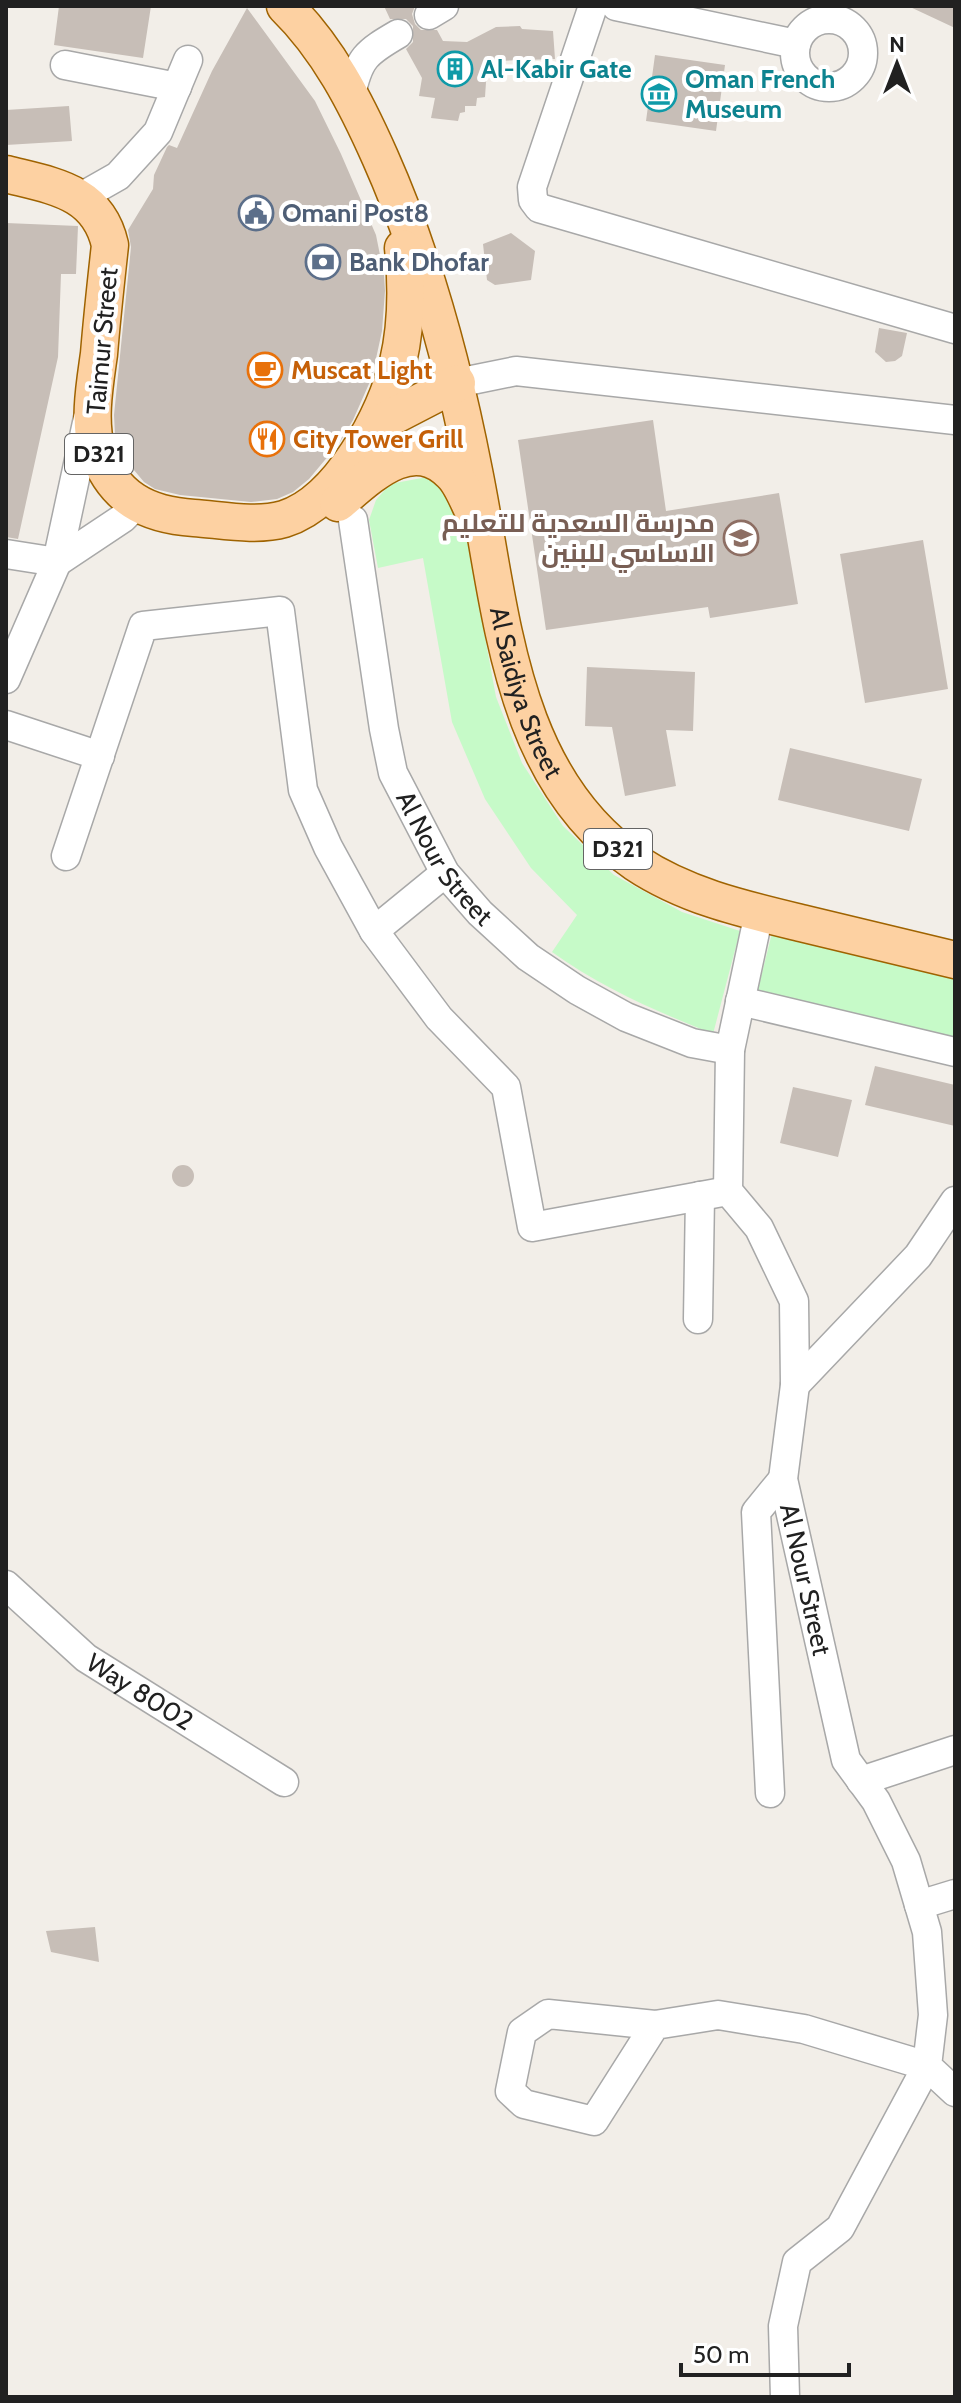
<svg xmlns="http://www.w3.org/2000/svg" width="961" height="2403" viewBox="0 0 961 2403" font-family="Cabin,Cairo,sans-serif">
  <rect width="100%" height="100%" fill="#f2eee8"/>
  <path fill="#c6fac8" d="M427 477 447 489 465 529 496 697 522 763 563 826 614 875 682 912 740 931 713 1034C656 1011 602 988 552 952L577 915 531 868 485 799 452 722 423 558 378 568 369 520 376 500 390 484Z
    M772 933 955 976V1048L755 1001Z"/>
  <path fill="#c7beb7" d="M59 6H151L143 58 54 45Z
    M384 6H415L412 14 415 24 421 30H437L443 41 467 42 496 27 520 26 522 29 553 31 555 59 496 61 486 82 485 97 477 98 476 106H465V112L460 113 458 121 431 118 435 98 419 96 422 78 406 49 413 42V26L406 19H390Z
    M908 6H955V28Z
    M247 8 315 101 341 154 376 235 384 275 385 291 382 331 372 377 353 420 340 442 309 479 293 492 277 499 251 502 180 495 155 489 144 482 123 457 115 435 114 415 131 247 128 230 153 189 154 175 167 147 169 145 177 148 212 71Z
    M655 55 725 65 716 131 646 121Z
    M69 106 72 141 6 145V110Z
    M6 223 78 226 76 274H61L58 357 18 539 6 537Z
    M511 233 535 251 531 280 495 285 487 280 483 244Z
    M879 328 907 333 902 356 895 361 886 362 875 352Z
    M653 420 666 511 779 493 798 604 710 618 708 607 546 630 518 440Z
    M923 540 948 689 865 703 840 554Z
    M587 667 695 672 693 731 666 730 676 786 625 796 612 727 585 726Z
    M790 748 922 779 909 831 778 800Z
    M875 1066 955 1085V1126L865 1105Z
    M793 1087 852 1100 838 1157 780 1143Z
    M172 1176a11 11 0 1 1 22 0a11 11 0 1 1-22 0Z
    M95 1927 99 1962 51 1952 46 1931Z"/>
  <g fill="none" stroke-linecap="round" stroke-linejoin="round">
    <g stroke="#a8a8a8" stroke-width="31">
      <g id="minor">
        <path d="M593 6 532 187 533 200 539 208 955 329"/>
        <path d="M616 6 796 44"/>
        <path d="M429 15 444 6"/>
        <circle cx="829" cy="53" r="34"/>
        <path d="M65 65 177 87"/>
        <path d="M351 96C358 58 367 52 398 34"/>
        <path d="M81 197 118 176 158 132 188 60"/>
        <path d="M457 383 516 371 955 420"/>
        <path id="s1" d="M353 520 384 729 393 773 445 873 480 913 528 957 577 990 626 1017 692 1043 730 1050"/>
        <path d="M6 554 57 562"/>
        <path d="M57 562 123 518 137 504"/>
        <path d="M6 679 57 562 88 418"/>
        <path d="M6 725 100 756"/>
        <path d="M66 856 143 626 280 611 303 790 328 847 374 931 439 1018 506 1087 532 1227 728 1191"/>
        <path id="s2" d="M759 913 730 1050 728 1191 759 1228 794 1301 795 1385 783 1479 846 1760 876 1801 906 1861 927 1932 933 2015 927 2066 955 2092"/>
        <path d="M374 931 445 873"/>
        <path d="M740 1001 955 1052"/>
        <path d="M698 1319 700 1196"/>
        <path d="M795 1385 918 1256 955 1201"/>
        <path id="s3" d="M6 1585 86 1658 284 1782"/>
        <path d="M861 1781 955 1750"/>
        <path d="M770 1793 756 1512 783 1479"/>
        <path d="M919 1905 955 1894"/>
        <path d="M655 2025 594 2121 524 2104 510 2091 522 2032 548 2014 655 2025 718 2015 804 2029 927 2066 840 2228 797 2262 783 2326 785 2397"/>
      </g>
    </g>
    <g stroke="#9f6300" stroke-width="39">
      <g id="major">
        <path id="s4" d="M285 6C328 48 356 103 380 157 425 258 453 363 474 471 502 609 508 776 636 863 687 897 747 910 805 924 855 936 905 948 955 960"/>
        <path d="M6 174C53 186 98 191 110 245 106 281 102 317 99 354 95 383 88 421 97 450 113 498 147 515 194 518 222 520 256 527 284 519 339 502 386 415 398 362 407 324 407 287 403 248"/>
        <path d="M374 426 457 383"/>
        <path d="M338 503C369 477 411 433 451 473 461 482 467 499 473 511"/>
      </g>
    </g>
    <use href="#minor" stroke="#fff" stroke-width="28"/>
    <use href="#major" stroke="#fdd1a2" stroke-width="36"/>
  </g>
  <defs>
    <g id="building-ring" transform="scale(1.8)"><circle r="9.5" fill="#fff" stroke="#0f9aa8" stroke-width="1.5"/><path d="M-4-6H4V6H1V3H-1V6H-4ZM-2.5-4.3h1.7v1.8h-1.7ZM.8-4.3h1.7v1.8H.8ZM-2.5-1h1.7V.8h-1.7ZM.8-1h1.7V.8H.8Z" fill="#0f9aa8"/></g>
    <g id="museum-ring" transform="scale(1.8)"><circle r="9.5" fill="#fff" stroke="#0f9aa8" stroke-width="1.5"/><path d="M0-6L6-3V-2H-6V-3ZM-5-1h2V3h-2ZM-1-1h2V3h-2ZM3-1h2V3H3ZM-6 4H6V6H-6Z" fill="#0f9aa8"/></g>
    <g id="civic-ring" transform="scale(1.8)"><circle r="9.5" fill="#fff" stroke="#5c6f8a" stroke-width="1.5"/><path d="M-.6-6.5H3V-4.5H.6V-3L4-1V1h2V6H-6V1h2V-1L-.6-3ZM-1.2 2.5V6h2.4V2.5Z" fill="#5c6f8a"/></g>
    <g id="bank-ring" transform="scale(1.8)"><circle r="9.5" fill="#fff" stroke="#5c6f8a" stroke-width="1.5"/><path d="M-6-4H6V4H-6ZM0-2.3a2.3 2.3 0 1 0 0 4.6a2.3 2.3 0 1 0 0-4.6Z" fill="#5c6f8a"/></g>
    <g id="cafe-ring" transform="scale(1.8)"><circle r="9.5" fill="#fff" stroke="#e8710a" stroke-width="1.5"/><path d="M-5.5-4.5H6V0H3Q3 3.5 0 3.5H-2.5Q-5.5 3.5-5.5 0ZM3-3.2v2h1.7v-2ZM-6 4.5H4V6H-6Z" fill="#e8710a"/></g>
    <g id="restaurant-ring" transform="scale(1.8)"><circle r="9.5" fill="#fff" stroke="#e8710a" stroke-width="1.5"/><path d="M-5-6h1v4h1v-4h1v4h1v-4h1v5L-1.5 .5V6h-2V.5L-5-1ZM5-6V6H3V1.5H1.5Q1.5-4 5-6Z" fill="#e8710a"/></g>
    <g id="school-ring" transform="scale(1.8)"><circle r="9.5" fill="#fff" stroke="#8d6e63" stroke-width="1.5"/><path d="M0-5L7-2L0 1L-7-2ZM-4 1L0 2.5L4 1V4Q0 6-4 4Z" fill="#8d6e63"/></g>
  </defs>
  <g fill-rule="evenodd">
    <use href="#building-ring" x="455" y="69"/>
    <use href="#museum-ring" x="659" y="94"/>
    <use href="#civic-ring" x="256" y="213"/>
    <use href="#bank-ring" x="323" y="262"/>
    <use href="#cafe-ring" x="265" y="370"/>
    <use href="#restaurant-ring" x="267" y="439"/>
    <use href="#school-ring" x="741" y="538"/>
  </g>
  <g text-anchor="middle" stroke-width="8" stroke-linejoin="round" paint-order="stroke">
    <g fill="#fff" stroke="#646464" stroke-width="2">
      <rect x="65" y="434" width="68" height="40" rx="6"/>
      <rect x="584" y="829" width="68" height="40" rx="6"/>
    </g>
    <g font-size="24" font-weight="bold" fill="#212121">
      <text x="99" y="462">D321</text>
      <text x="618" y="857">D321</text>
    </g>
    <g font-size="26" font-weight="bold" fill="#0d838f" stroke="#fff" text-anchor="start">
      <text x="481" y="78">Al-Kabir Gate</text>
      <text x="685" y="88">Oman French<tspan x="685" dy="30">Museum</tspan></text>
    </g>
    <g font-size="26" font-weight="bold" fill="#4e5e75" stroke="#fff" text-anchor="start">
      <text x="282" y="222">Omani Post8</text>
      <text x="349" y="271">Bank Dhofar</text>
    </g>
    <g font-size="26" fill="#212121" stroke="#fff">
      <text transform="translate(102 341) rotate(-85)" y="9">Taimur Street</text>
      <text dy="9" stroke="none"><textPath href="#s4" startOffset="736">Al Saidiya Street</textPath></text>
      <text dy="9" stroke="none"><textPath href="#s1" startOffset="356">Al Nour Street</textPath></text>
      <text dy="9" stroke="none"><textPath href="#s2" startOffset="692">Al Nour Street</textPath></text>
      <text dy="9" stroke="none"><textPath href="#s3" startOffset="172">Way 8002</textPath></text>
    </g>
    <g font-size="26" font-weight="bold" fill="#c56008" stroke="#fff" text-anchor="start">
      <text x="291" y="379">Muscat Light</text>
      <text x="293" y="448">City Tower Grill</text>
    </g>
    <g font-size="26" font-weight="bold" fill="#785e54" stroke="#fff" text-anchor="end">
      <text x="715" y="532">مدرسة السعدية للتعليم<tspan x="715" dy="30">الاساسي للبنين</tspan></text>
    </g>
  </g>
  <rect width="961" height="2403" fill="none" stroke="#212121" stroke-width="16"/>
  <g transform="translate(897 64)" stroke="#ffffff" stroke-width="6" paint-order="stroke">
  <path d="M0-6L14 30L0 20L-14 30Z" fill="#212121"/>
  <text y="-12" font-size="22" font-weight="bold" text-anchor="middle" fill="#212121">N</text>
  </g>
  <path d="M681 2363v12h168v-12" fill="none" stroke="#212121" stroke-width="4"/>
  <text x="693" y="2363" font-size="24" fill="#212121" stroke="#ffffff" stroke-width="6" paint-order="stroke">50 m</text>
</svg>
